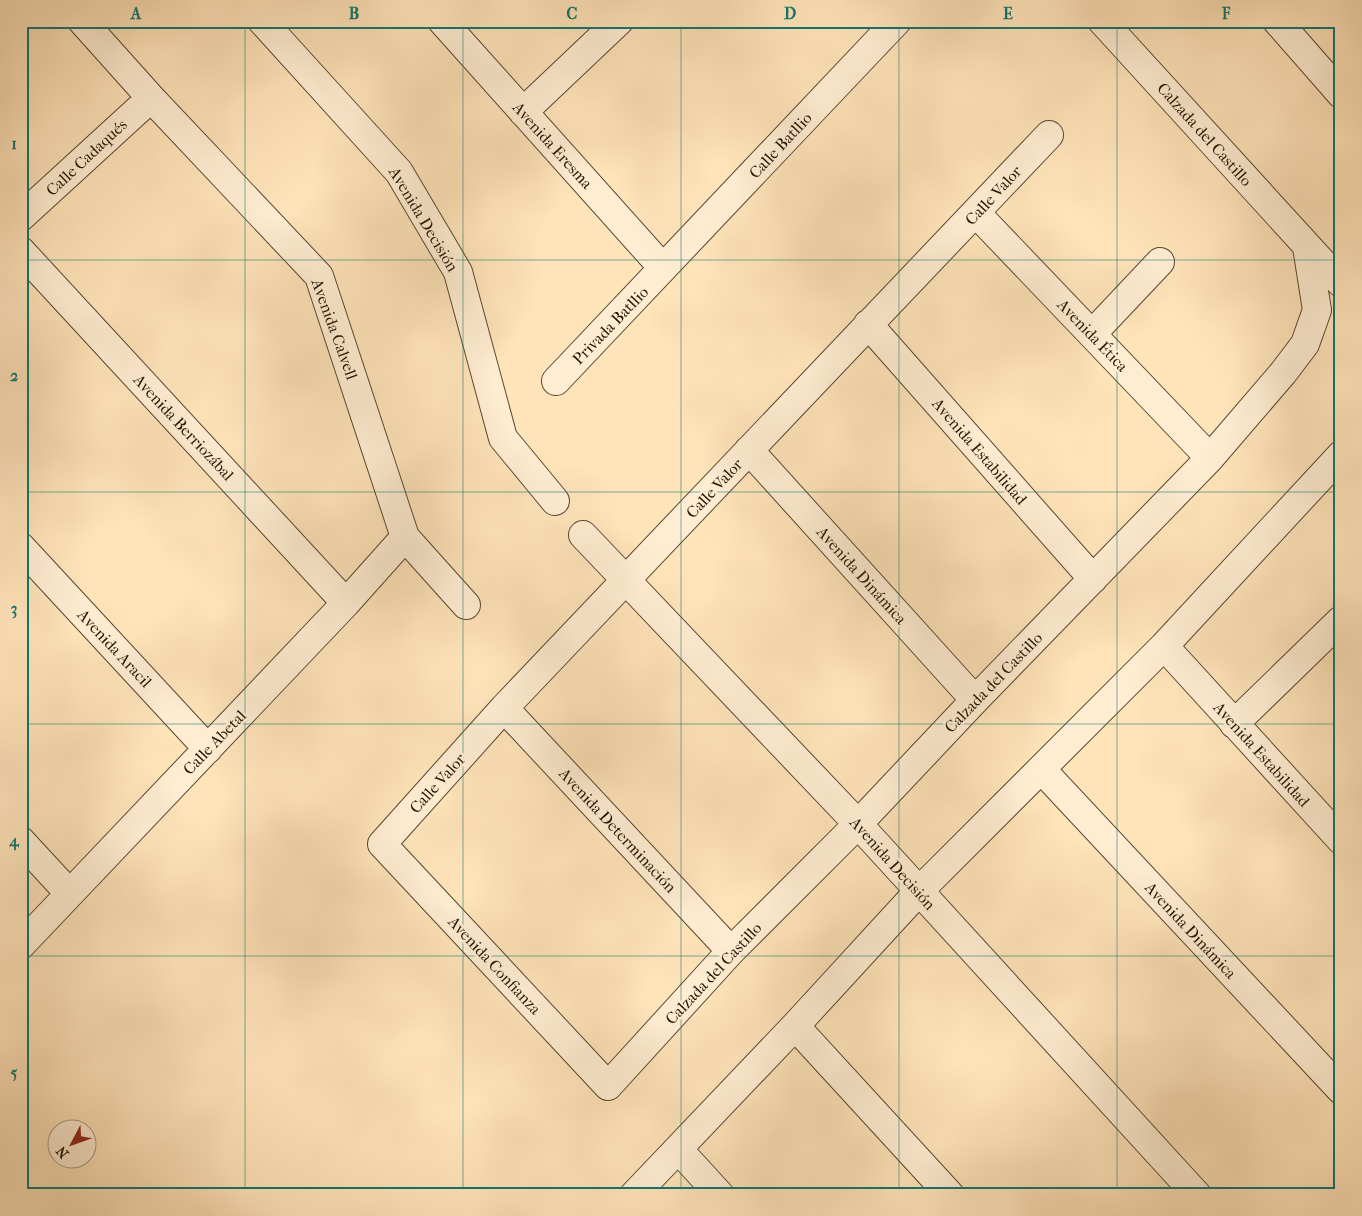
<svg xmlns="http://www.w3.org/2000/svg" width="1362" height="1216" viewBox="0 0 1362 1216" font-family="'IM FELL French Canon',serif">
  <rect width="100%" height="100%" fill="#ffe3b9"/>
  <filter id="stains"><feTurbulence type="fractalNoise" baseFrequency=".004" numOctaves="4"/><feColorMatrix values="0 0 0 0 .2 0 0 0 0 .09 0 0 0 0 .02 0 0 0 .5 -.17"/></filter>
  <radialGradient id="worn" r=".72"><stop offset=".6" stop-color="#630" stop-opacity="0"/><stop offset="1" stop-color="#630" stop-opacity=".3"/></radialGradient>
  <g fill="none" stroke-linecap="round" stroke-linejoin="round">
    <g stroke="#594730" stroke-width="30">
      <path id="street" d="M82 21 151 98 319 276 405 537 466 605
        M262 21 399 172 458 272 503 438 555 501
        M442 21 663 268
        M1102 21 1341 283
        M1277 21 1341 94
        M523 112 619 21
        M1049 135 504 708 382 844 608 1086 731 951 858 824 975 700 1210 458 1283 373 1305 344 1317 310 1307 247
        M976 213 1210 458
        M21 217 151 98
        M21 251 346 603
        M868 324 1093 579
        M1092 334 1160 262
        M556 381 897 21
        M749 450 975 700
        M583 535 858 824 1197 1195
        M21 547 208 749
        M1164 646 1341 840
        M504 708 731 951
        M1234 724 1341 620
        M1042 770 1341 1090
        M21 841 69 893
        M21 945 346 603 405 537
        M795 1026 950 1195
        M678 1149 720 1195
        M634 1195 795 1026 919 891 1164 646 1341 455"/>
    </g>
    <use href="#street" stroke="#ffedd2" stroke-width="28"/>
  </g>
  <path fill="none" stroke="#0f766e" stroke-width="1" stroke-opacity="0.55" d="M245 21V1195M463 21V1195M681 21V1195M899 21V1195M1117 21V1195M21 260H1341M21 492H1341M21 724H1341M21 956H1341"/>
  <g text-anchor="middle" stroke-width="5" stroke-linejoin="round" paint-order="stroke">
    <g font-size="16" fill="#221303" stroke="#ffedd2">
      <text transform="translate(1205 134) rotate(48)" y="6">Calzada del Castillo</text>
      <text transform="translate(553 145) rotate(48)" y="6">Avenida Eresma</text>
      <text transform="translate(780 145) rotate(-47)" y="6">Calle Batllio</text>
      <text transform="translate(86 157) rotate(-43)" y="6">Calle Cadaqués</text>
      <text transform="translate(993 195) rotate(-47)" y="6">Calle Valor</text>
      <text transform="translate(424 219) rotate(59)" y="6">Avenida Decisión</text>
      <text transform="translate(610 325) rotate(-46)" y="6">Privada Batllio</text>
      <text transform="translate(335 329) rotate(70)" y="6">Avenida Calvell</text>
      <text transform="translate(1093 335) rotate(46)" y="6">Avenida Ética</text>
      <text transform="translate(184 427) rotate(47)" y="6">Avenida Berriozábal</text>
      <text transform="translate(980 451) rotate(49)" y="6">Avenida Estabilidad</text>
      <text transform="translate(714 488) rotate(-47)" y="6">Calle Valor</text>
      <text transform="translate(862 575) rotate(48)" y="6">Avenida Dinámica</text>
      <text transform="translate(115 648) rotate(47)" y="6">Avenida Aracil</text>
      <text transform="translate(993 682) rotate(-46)" y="6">Calzada del Castillo</text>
      <text transform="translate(214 742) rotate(-46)" y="6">Calle Abetal</text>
      <text transform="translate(1262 754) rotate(48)" y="6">Avenida Estabilidad</text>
      <text transform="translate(437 783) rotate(-48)" y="6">Calle Valor</text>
      <text transform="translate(618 830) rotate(47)" y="6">Avenida Determinación</text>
      <text transform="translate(893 863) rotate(48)" y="6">Avenida Decisión</text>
      <text transform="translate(1191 930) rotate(47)" y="6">Avenida Dinámica</text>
      <text transform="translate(495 965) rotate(47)" y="6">Avenida Confianza</text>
      <text transform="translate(713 973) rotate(-47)" y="6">Calzada del Castillo</text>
    </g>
  </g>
  <rect width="1362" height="1216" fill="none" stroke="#ffe3b9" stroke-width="55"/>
  <g transform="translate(72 1144) rotate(229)"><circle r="24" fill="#ffedd2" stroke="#a7967f"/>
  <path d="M0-4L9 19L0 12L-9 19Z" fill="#8f2418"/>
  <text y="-8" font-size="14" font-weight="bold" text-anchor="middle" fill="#221303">N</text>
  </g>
  <rect x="28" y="28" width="1306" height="1160" fill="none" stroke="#0f766e" stroke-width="2"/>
  <g font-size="16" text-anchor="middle" font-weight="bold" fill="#0f766e">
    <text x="136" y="19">A</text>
    <text x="354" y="19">B</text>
    <text x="572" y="19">C</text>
    <text x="790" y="19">D</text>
    <text x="1008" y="19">E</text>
    <text x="1226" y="19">F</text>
    <text x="14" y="149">1</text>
    <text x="14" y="381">2</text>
    <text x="14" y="614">3</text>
    <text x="14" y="846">4</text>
    <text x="14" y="1078">5</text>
  </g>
  <rect width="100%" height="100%" filter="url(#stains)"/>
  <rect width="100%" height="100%" fill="url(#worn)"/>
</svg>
